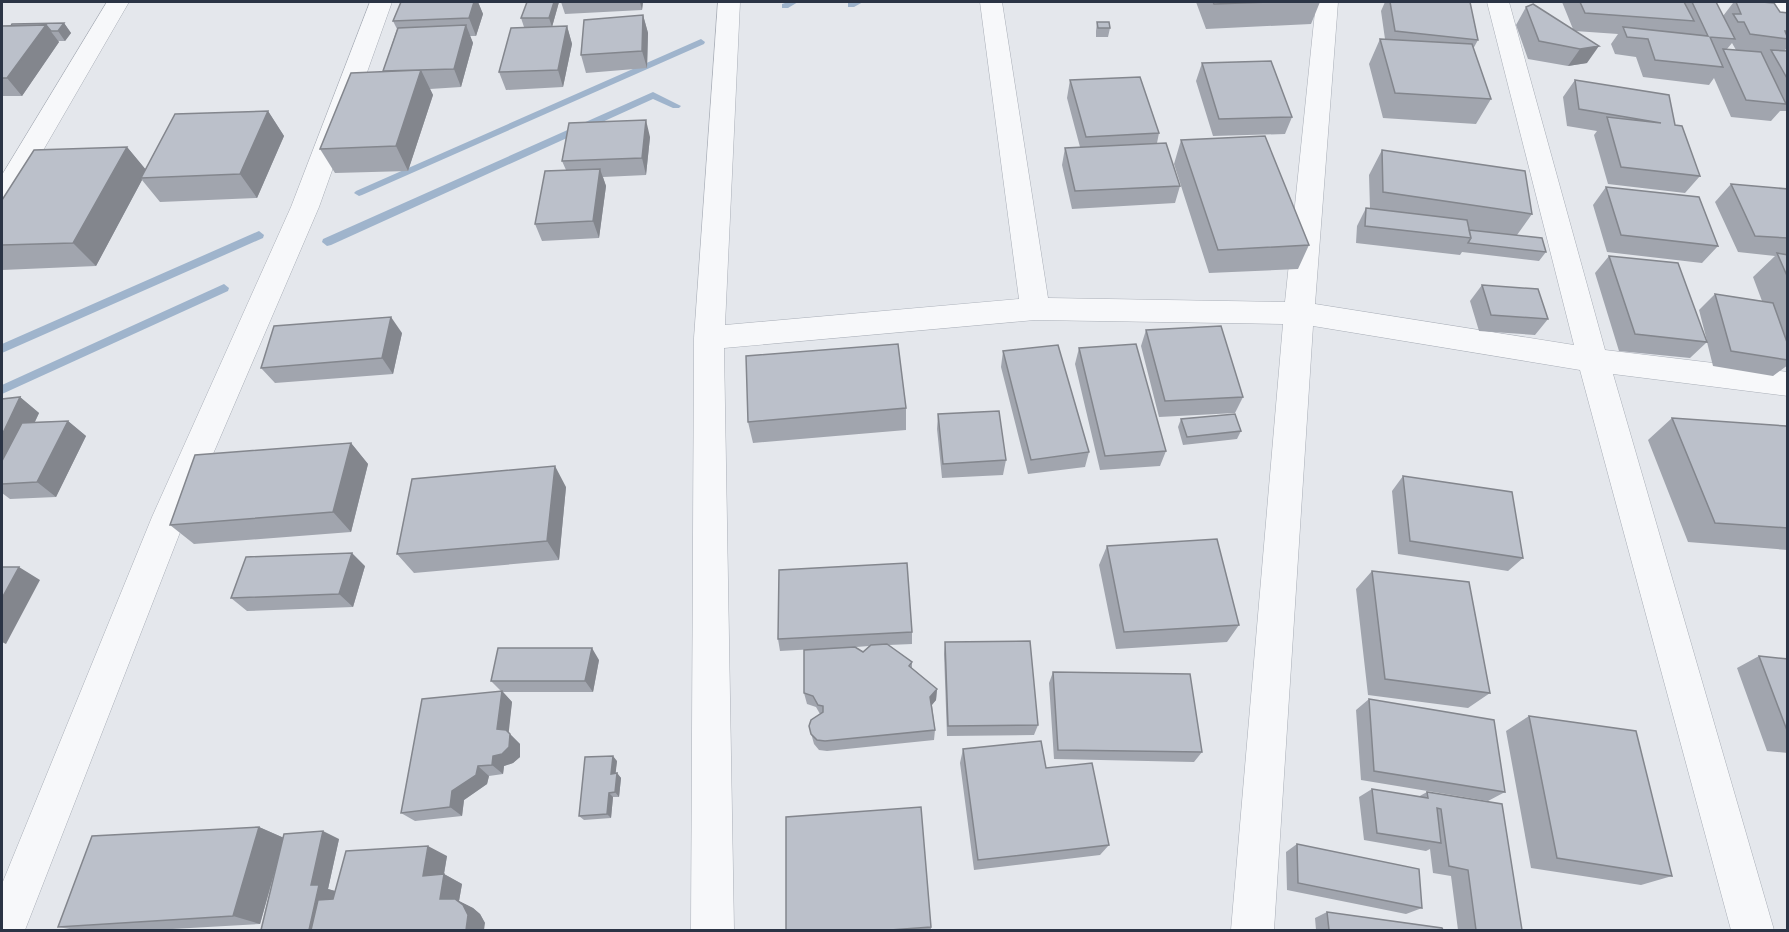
<svg xmlns="http://www.w3.org/2000/svg" width="1789" height="932" viewBox="0 0 1789 932" font-family="Poppins,sans-serif">
  <rect width="100%" height="100%" fill="#e4e7ec"/>
  <g fill="none" stroke-linecap="round" stroke-linejoin="round">
    <path fill="#9fb4cc" fill-rule="evenodd" d="M788 2H798L788 8H782V4Z
      M853 2H863L854 7H848V3Z
      M701 39 705 42 704 44 362 195 359 196 354 193 356 191Z
      M653 92 681 106 679 108H673L653 99 331 245 327 246 322 242 323 239Z
      M259 231 264 235 263 238 2 353V344Z
      M224 284 229 288 228 291 2 394V385Z"/>
    <g stroke="#a9aeb7" stroke-width="1">
      <path id="minor" d="M107 2H129L12 204 2 206V175Z
        M370 2H392L319 207 186 517 25 930H2V884L152 517 291 207Z
        M718 2H740L725 325 1019 299 980 2H1002L1048 298 1285 302 1316 2H1338L1315 304 1574 345 1487 2H1509L1605 350 1788 372V396L1613 374 1774 930H1731L1580 370 1313 326 1274 930H1231L1283 324 1035 320 724 348 734 930H691L694 338Z
        M1771 2H1788V20L1780 18Z"/>
    </g>
    <use href="#minor" fill="#f7f8fa" fill-rule="evenodd"/>
  </g>
  <path fill="#a1a5ae" fill-rule="evenodd" d="M401 2H478L483 14 476 36H470L473 43 461 87 430 89 433 95 408 171 335 173 320 149 383 71 397 29 393 21Z
    M527 2H559L552 27H524L521 18Z
    M561 2H643L642 10 565 14Z
    M1196 2H1320L1311 24 1206 29Z
    M1385 2H1470L1478 40 1473 49 1491 99 1476 124 1383 118 1369 64 1380 39H1385L1381 11Z
    M1562 2H1716L1723 16 1733 3 1721 2H1762L1780 12 1788 13V47L1785 50H1779L1788 51V111H1780L1771 121 1731 117 1714 78 1709 85 1643 77 1636 57 1615 54 1611 44 1618 34 1575 31 1587 63 1568 66 1528 59 1516 25 1526 7 1573 29ZM1732 43 1736 50 1727 49Z
    M643 15 648 33 647 68 586 73 581 55Z
    M1097 22 1110 28 1108 37H1096V31Z
    M64 23 71 33 65 41H58L59 42 22 96H2V26Z
    M567 26 572 44 563 87 506 90 499 72Z
    M1202 63 1292 117 1285 134 1213 136 1196 81Z
    M1070 80 1159 133 1157 143 1180 186 1175 203 1072 209 1062 165 1065 148 1080 147 1067 98Z
    M1575 80 1675 125 1700 176 1685 193 1608 184 1594 135 1597 131 1567 126 1563 97Z
    M268 111 284 136 257 198 160 202 142 180 96 266 2 270V200L127 147 145 169Z
    M650 137 646 175 603 177 606 186 599 238 542 241 535 224 566 170 562 161Z
    M1181 140 1309 245 1298 269 1209 273 1174 164Z
    M1382 150 1532 214 1517 235 1546 252 1539 261 1462 252 1460 255 1356 243 1357 226 1366 208 1370 209 1369 175Z
    M1731 184 1788 189V341H1786L1788 346V365L1773 376 1713 366 1707 342 1690 358 1619 351 1595 273 1609 256 1707 341 1699 310 1715 294 1762 301 1753 277 1775 256 1738 252 1715 202Z
    M1606 187 1718 246 1702 263 1607 252 1593 205Z
    M1482 285 1548 319 1535 335 1479 331 1470 301Z
    M1146 330 1243 397 1235 413 1159 417 1141 346Z
    M402 333 393 374 275 383 261 368Z
    M1079 348 1166 451 1160 466 1100 470 1075 364Z
    M1003 351 1089 452 1085 467 1028 474 1001 367Z
    M20 397 39 413 35 422 68 421 86 436 56 497 10 499 2 493V399Z
    M906 408V430L753 443 748 422Z
    M938 414 1006 460 1003 475 942 478 937 429Z
    M1672 418 1788 429V550L1688 542 1648 440Z
    M1181 419 1241 431 1237 439 1183 445 1178 427Z
    M351 443 368 464 351 532 194 544 170 525Z
    M1403 476 1523 558 1508 571 1398 554 1392 491Z
    M566 487 559 560 414 573 397 554Z
    M1107 546 1239 625 1227 642 1116 649 1099 565Z
    M365 566 353 607 247 611 231 598Z
    M1372 571 1490 693 1468 708 1368 695 1356 589Z
    M912 632V644L889 645 912 662V668L937 689 936 700 932 705 935 730 934 740 827 751 819 750 814 744 809 726 820 714 816 707 807 704 804 693 815 649 780 651 778 639ZM869 646 863 652 856 647Z
    M945 642 1038 725 1034 735 947 736 944 654Z
    M1759 656 1788 659V753L1767 751 1737 668Z
    M599 660 593 692H503L512 702 508 732 520 744V757L513 763 504 766 503 774 489 776 487 784 464 800 462 816 415 821 401 813 501 691 491 681Z
    M1053 672 1202 752 1194 762 1054 759 1049 683Z
    M1369 699 1505 792 1488 801 1361 780 1356 710Z
    M1529 716 1672 876 1641 885 1531 868 1506 731Z
    M963 749 1046 768 1109 845 1100 855 974 870 960 763Z
    M617 761 615 774 617 773 621 778 619 797H613L611 818 584 820 579 816Z
    M1372 789 1418 797 1427 792 1502 804 1522 930H1458L1451 876 1433 873 1430 849 1426 851 1364 840 1359 797Z
    M259 827 284 838 339 839 328 889 335 891 447 856 444 874 462 884 459 901 473 908 480 914 485 923 261 930 278 860 260 924 155 930H75L58 927Z
    M1297 844 1422 908 1406 914 1287 890 1286 852Z
    M1327 912 1443 930H1316L1315 918Z
    M931 927V930H786Z"/>
  <path fill="#83868d" d="M474 2H478L483 14 476 36 469 18Z
    M554 2H559L552 27 549 18Z
    M640 2H643L642 10Z
    M643 15 648 33 647 68 642 51Z
    M64 23 71 33 65 41 58 31Z
    M46 25 59 42 22 96 7 78Z
    M466 25 473 43 461 87 454 69Z
    M567 26 572 44 563 87 558 70Z
    M1599 46 1587 63 1568 66 1580 49Z
    M421 70 433 95 408 171 396 146Z
    M268 111 284 136 257 198 240 174Z
    M646 120 650 137 646 175 642 158Z
    M127 147 147 171 141 178 142 180 96 266 73 243Z
    M600 169 606 186 599 238 593 221Z
    M391 317 402 333 393 374 382 358Z
    M20 397 39 413 5 483 2 481V435Z
    M68 421 86 436 56 497 37 482Z
    M351 443 368 464 351 532 333 512Z
    M555 466 566 487 559 560 547 541Z
    M352 553 365 566 353 607 339 594Z
    M19 567 40 580 6 644 2 642V598Z
    M592 648 599 660 593 692 585 681Z
    M937 689 936 700 930 707V697Z
    M502 691 512 702 508 739 497 729Z
    M510 734 520 744V757L513 763 504 766 503 774 492 765 493 756Z
    M613 756 617 761 615 779 611 774Z
    M478 766 489 776 487 784 464 800 462 816 450 807 452 791Z
    M617 773 621 778 619 797 615 792Z
    M609 793 613 797 611 818 607 814Z
    M259 827 284 838 260 924 233 916Z
    M323 831 339 839 328 889 335 891 327 930H309L311 885Z
    M428 846 447 856 442 885 423 876Z
    M444 874 462 884 459 901 473 908 480 914 485 923 484 930H466L440 899Z"/>
  <path fill="#bbc0ca" stroke="#83868d" stroke-width="1.5" d="M401 2H474L469 18 393 21Z
    M527 2H554L549 18H521Z
    M1213 2H1270L1214 4Z
    M1390 2H1470L1478 40 1395 31Z
    M1580 2H1684L1694 21 1585 13Z
    M1692 2H1716L1735 39 1710 37 1723 67 1655 60 1648 39 1627 37 1623 27 1708 36Z
    M1736 2H1762L1774 3 1780 12 1788 13V31H1785L1788 39 1750 34 1744 22H1738L1733 14H1741Z
    M1533 4 1599 46 1580 49 1539 41 1526 7Z
    M643 15 642 51 581 55 584 20Z
    M1097 22H1109L1110 28H1098Z
    M64 23 58 31H51L46 25 11 26 12 24Z
    M46 25 7 78H2V26Z
    M466 25 454 69 383 71 398 28Z
    M567 26 558 70 499 72 511 28Z
    M1380 39 1472 44 1491 99 1395 93Z
    M1723 49 1761 52 1786 104 1746 100Z
    M1771 50 1788 51V80Z
    M1271 61 1292 117 1219 119 1202 63Z
    M421 70 396 146 320 149 351 73Z
    M1140 77 1159 133 1086 137 1070 80Z
    M1575 80 1669 95 1675 125 1682 126 1700 176 1621 167 1607 117 1661 123 1579 109Z
    M268 111 240 174 141 178 175 114Z
    M646 120 642 158 562 161 569 123Z
    M1265 136 1309 245 1218 250 1181 140Z
    M1166 143 1180 186 1075 191 1065 148Z
    M127 147 73 243 2 245V200L34 150Z
    M1382 150 1525 171 1532 214 1383 192Z
    M600 169 593 221 535 224 545 171Z
    M1731 184 1788 189V238L1755 236Z
    M1606 187 1699 197 1718 246 1621 235Z
    M1366 208 1467 220 1471 238 1365 226Z
    M1469 230 1542 238 1546 252 1468 243 1471 238Z
    M1777 253 1788 255V278Z
    M1609 256 1678 263 1707 342 1635 334Z
    M1482 285 1538 289 1548 319 1491 315Z
    M1715 294 1773 303 1788 345V360L1731 351Z
    M391 317 382 358 261 368 274 326Z
    M1221 326 1243 397 1165 401 1146 330Z
    M898 344 906 408 748 422 746 356Z
    M1136 344 1166 451 1105 456 1079 348Z
    M1058 345 1089 452 1031 460 1003 351Z
    M20 397 2 435V399Z
    M999 411 1006 460 943 464 938 414Z
    M1235 414 1241 431 1187 437 1181 419Z
    M1672 418 1786 426 1788 429V528L1715 523Z
    M68 421 37 482 2 484V461L22 423Z
    M351 443 333 512 170 525 195 455Z
    M555 466 547 541 397 554 412 479Z
    M1403 476 1512 492 1523 558 1410 541Z
    M1217 539 1239 625 1124 632 1107 546Z
    M352 553 339 594 231 598 246 557Z
    M907 563 912 632 778 639 779 570Z
    M2 567H19L2 598Z
    M1372 571 1469 582 1490 693 1385 679Z
    M1030 641 1038 725 948 726 945 642Z
    M887 644 912 662 909 666 937 689 930 697 935 730 825 741 817 740 811 734 809 726 811 720 823 712V706L818 705 813 696 804 693V650L855 647 863 652 871 645Z
    M498 648H592L585 681H491Z
    M1759 656 1788 659V733Z
    M1053 672 1190 674 1202 752 1058 750Z
    M502 691 497 729 506 730 510 734 509 747 502 754 493 756 492 765 478 766 476 775 452 791 450 807 401 813 422 699Z
    M1369 699 1494 720 1505 792 1374 771Z
    M1529 716 1636 731 1672 876 1557 858Z
    M1041 741 1046 768 1092 763 1109 845 978 860 963 749Z
    M613 756 611 774 617 773 615 792 609 793 607 814 579 816 585 757Z
    M1372 789 1428 798 1427 792 1502 804 1522 930H1476L1468 870 1449 866 1441 809 1437 808 1441 843 1377 833Z
    M921 807 931 927 890 930H786V817Z
    M259 827 233 916 58 927 92 836Z
    M323 831 311 885H319L309 930H261L284 834Z
    M1297 844 1419 869 1422 908 1298 883Z
    M428 846 423 876 444 874 440 899H455L463 905 468 915 466 930H311L318 900 333 899 346 851Z
    M1327 912 1442 928 1443 930H1329Z"/>
  <rect width="1789" height="932" fill="none" stroke="#2b3445" stroke-width="6"/>
</svg>
